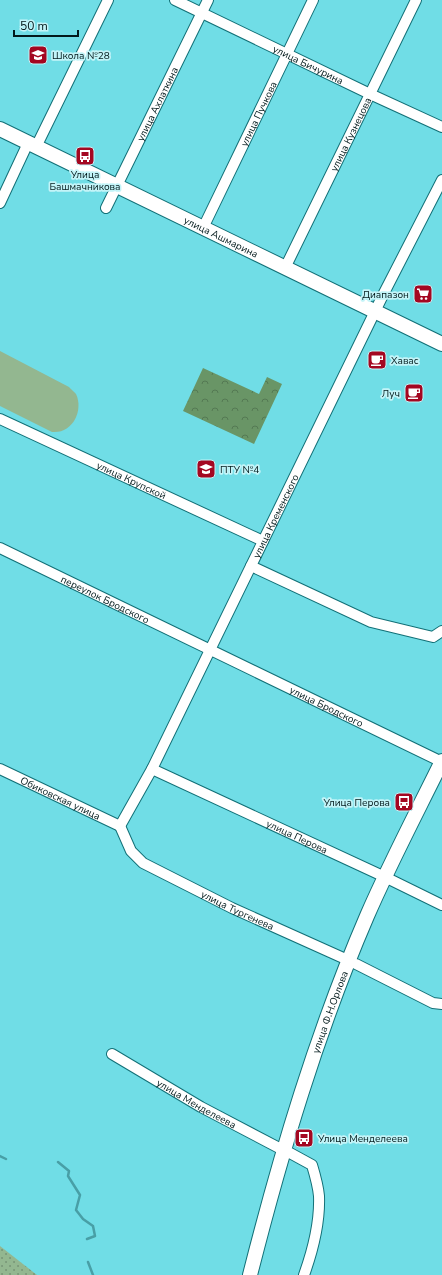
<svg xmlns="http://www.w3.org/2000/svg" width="442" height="1275" viewBox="0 0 442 1275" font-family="'Nunito Sans',sans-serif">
  <defs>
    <pattern id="forest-crowns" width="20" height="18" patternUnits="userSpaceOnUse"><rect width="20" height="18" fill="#699566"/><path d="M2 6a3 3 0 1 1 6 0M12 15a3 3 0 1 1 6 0" fill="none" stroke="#547953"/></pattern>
    <pattern id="garden-dots" width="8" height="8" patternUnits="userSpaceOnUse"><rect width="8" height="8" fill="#93b790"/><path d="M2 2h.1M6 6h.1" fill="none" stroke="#769475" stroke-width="1.8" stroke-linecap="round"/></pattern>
  </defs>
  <rect width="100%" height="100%" fill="#70dde6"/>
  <path fill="#93b790" d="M0 351 69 387C71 389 74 392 76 394 84 411 72 434 52 432L0 406Z"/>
  <path fill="url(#forest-crowns)" d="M203 368 259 394 267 377 282 384 254 444 183 411Z"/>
  <path fill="url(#garden-dots)" d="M0 1246 37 1275H0Z"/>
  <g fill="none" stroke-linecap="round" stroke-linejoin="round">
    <path stroke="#489fa6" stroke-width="2.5" d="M0 1156 6 1159
      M58 1162 69 1171 68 1176 80 1195 76 1210 83 1219 93 1226 95 1236 87 1239
      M88 1262 93 1275"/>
    <g stroke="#127077" stroke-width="12">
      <g id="street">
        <path id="s1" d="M175 0 370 94 442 127"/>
        <path d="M36 147 108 0"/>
        <path d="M0 203 28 143"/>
        <path id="s2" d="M106 208 208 0"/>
        <path id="s3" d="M203 228 313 0"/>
        <path id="s4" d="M285 268 416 0"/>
        <path id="s5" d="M0 419 263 541"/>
        <path id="s6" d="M0 548 442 762"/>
        <path d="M251 566 371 622 433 637 442 631"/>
        <path id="s7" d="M0 769 120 826"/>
        <path id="s8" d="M152 769 385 877"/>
        <path id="s9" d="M120 826 152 769 383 295 442 180"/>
        <path id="s10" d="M120 826 131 851 143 863 232 908 350 961"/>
        <path d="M391 880 442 905"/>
        <path d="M356 964 433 1003 442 1004"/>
        <path id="s11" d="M112 1054 201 1107 283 1150"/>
        <path d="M290 1153 312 1165C315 1175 318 1185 319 1196 320 1222 313 1250 304 1275"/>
      </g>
    </g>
    <g stroke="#127077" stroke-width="16">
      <g id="secondary">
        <path id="s12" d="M0 129 442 344"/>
        <path id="s13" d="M250 1275C281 1153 317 1032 367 916 390 863 417 812 442 761"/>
      </g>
    </g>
    <use href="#street" stroke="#fff" stroke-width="10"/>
    <use href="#secondary" stroke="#fff" stroke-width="14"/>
  </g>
  <defs>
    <g id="school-square" transform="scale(1)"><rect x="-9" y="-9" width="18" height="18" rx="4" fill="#a40721" stroke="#c3f4f8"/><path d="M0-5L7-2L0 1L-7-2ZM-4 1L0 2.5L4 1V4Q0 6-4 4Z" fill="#fff"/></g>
    <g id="bus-square" transform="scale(1)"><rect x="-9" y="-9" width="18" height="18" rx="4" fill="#a40721" stroke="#c3f4f8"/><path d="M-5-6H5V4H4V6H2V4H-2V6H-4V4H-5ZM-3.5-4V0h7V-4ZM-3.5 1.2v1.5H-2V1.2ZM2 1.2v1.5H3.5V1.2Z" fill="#fff"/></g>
    <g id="supermarket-square" transform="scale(1)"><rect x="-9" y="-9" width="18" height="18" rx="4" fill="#a40721" stroke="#c3f4f8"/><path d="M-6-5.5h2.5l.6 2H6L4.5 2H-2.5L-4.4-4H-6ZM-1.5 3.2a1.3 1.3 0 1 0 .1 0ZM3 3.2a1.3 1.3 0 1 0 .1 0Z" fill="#fff"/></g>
    <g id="cafe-square" transform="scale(1)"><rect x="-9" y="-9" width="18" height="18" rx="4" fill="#a40721" stroke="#c3f4f8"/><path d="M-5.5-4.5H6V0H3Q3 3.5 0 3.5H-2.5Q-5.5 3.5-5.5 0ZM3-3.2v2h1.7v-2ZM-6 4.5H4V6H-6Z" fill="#fff"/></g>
    <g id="university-square" transform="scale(1)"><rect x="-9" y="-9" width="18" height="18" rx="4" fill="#a40721" stroke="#c3f4f8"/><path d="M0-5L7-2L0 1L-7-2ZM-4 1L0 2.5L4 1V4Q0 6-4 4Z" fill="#fff"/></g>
  </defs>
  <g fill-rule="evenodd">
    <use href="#school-square" x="38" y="55"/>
    <use href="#bus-square" x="85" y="156"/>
    <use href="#supermarket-square" x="423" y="294"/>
    <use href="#cafe-square" x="377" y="360"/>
    <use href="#cafe-square" x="414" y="393"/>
    <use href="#university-square" x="206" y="469"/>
    <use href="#bus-square" x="404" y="802"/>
    <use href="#bus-square" x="304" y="1138"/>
  </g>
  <g text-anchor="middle" stroke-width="3.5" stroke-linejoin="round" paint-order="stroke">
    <g font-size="10" fill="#02191b" stroke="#c3f4f8" text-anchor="start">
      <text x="52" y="59">Школа №28</text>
      <text x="85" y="178" text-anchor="middle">Улица<tspan x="85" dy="12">Башмачникова</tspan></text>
      <text x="409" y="298" text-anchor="end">Диапазон</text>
      <text x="391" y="364">Хавас</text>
      <text x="400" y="397" text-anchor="end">Луч</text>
      <text x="220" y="473">ПТУ №4</text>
      <text x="390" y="806" text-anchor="end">Улица Перова</text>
      <text x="318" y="1142">Улица Менделеева</text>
    </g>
    <g font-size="10" fill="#02191b" stroke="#c3f4f8">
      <text dy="4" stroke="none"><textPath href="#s1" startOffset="148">улица Бичурина</textPath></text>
      <text dy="4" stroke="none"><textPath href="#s2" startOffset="116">улица Ахлаткина</textPath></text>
      <text dy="4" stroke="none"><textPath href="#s3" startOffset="127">улица Пучкова</textPath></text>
      <text dy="4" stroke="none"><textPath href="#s4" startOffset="149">улица Кузнецова</textPath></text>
      <text dy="4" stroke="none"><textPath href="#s12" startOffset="246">улица Ашмарина</textPath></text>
      <text dy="4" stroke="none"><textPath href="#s5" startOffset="145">улица Крупской</textPath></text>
      <text dy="4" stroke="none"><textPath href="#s9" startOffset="347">улица Кременского</textPath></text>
      <text dy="4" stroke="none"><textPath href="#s6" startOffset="117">переулок Бродского</textPath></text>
      <text dy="4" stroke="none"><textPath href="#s6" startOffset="363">улица Бродского</textPath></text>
      <text dy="4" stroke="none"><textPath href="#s7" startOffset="67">Обиковская улица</textPath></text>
      <text dy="4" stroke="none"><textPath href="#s8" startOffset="160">улица Перова</textPath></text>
      <text dy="4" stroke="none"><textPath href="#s10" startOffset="150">улица Тургенева</textPath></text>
      <text dy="4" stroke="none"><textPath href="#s13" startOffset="275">улица Ф.Н.Орлова</textPath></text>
      <text dy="4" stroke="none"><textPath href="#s11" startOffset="98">улица Менделеева</textPath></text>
    </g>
  </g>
  <path d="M14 30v6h64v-6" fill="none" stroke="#02191b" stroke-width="2"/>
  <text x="20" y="30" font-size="12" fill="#02191b" stroke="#c3f4f8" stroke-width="3" paint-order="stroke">50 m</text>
</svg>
